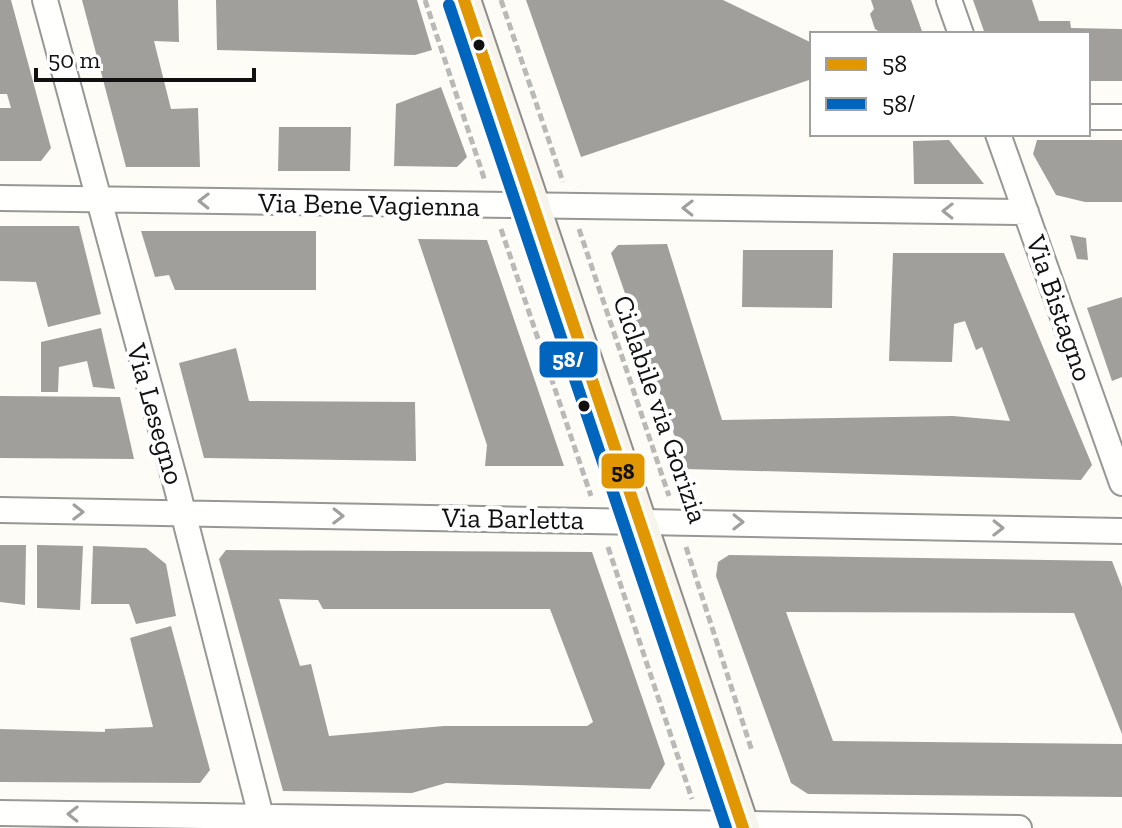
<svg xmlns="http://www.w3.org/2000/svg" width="1122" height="828" viewBox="0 0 1122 828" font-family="'Zilla Slab',serif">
  <rect width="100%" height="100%" fill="#fdfcf7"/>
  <path fill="#a19f9c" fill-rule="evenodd" d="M0 0H11L51 148 41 161H0V108H11L7 94H0Z
    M82 0H178L179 42 154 41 171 109 198 108 200 167H126Z
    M216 0H417L432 50 415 55 217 50Z
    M526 0H723L812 43V79L581 157Z
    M871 0H911L923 34H883L875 29 870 14 874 9Z
    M973 0H1032L1039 21H1070L1071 28 1122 29V81H1088V34H985Z
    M441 87 467 157 457 167 394 166 396 104Z
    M279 127H351L350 171H278Z
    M949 140 984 184H914L913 141Z
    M1037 140H1122V202H1085L1056 195 1033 154Z
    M0 226H79L101 314 48 327 36 282 0 281Z
    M141 231H316V290H175L169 275 155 277Z
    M1070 235 1086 238 1088 260 1077 259Z
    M418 239 487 240 564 466H485L487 445Z
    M667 244 722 420 953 416 1010 421 982 347 976 350 965 321 954 324 952 362 889 361 893 253H1004L1092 465 1081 480 686 469 611 253 618 245Z
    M743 250H833L832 308 742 307Z
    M1122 297V377L1112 381 1087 308Z
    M101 328 115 389 93 387 87 361 59 367 58 392H41V342Z
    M236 348 249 401 415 402 416 461 204 458 179 363Z
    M0 396 120 397 134 459 0 458Z
    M0 545H26L25 605 0 602Z
    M37 545 83 546 80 610 37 608Z
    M93 546 146 548 166 564 176 616 136 624 129 604H91Z
    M226 550 592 552 665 764 650 789 446 783 412 793 283 791 219 559ZM279 599 318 600 323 609H550L593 722 587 726H444L329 736 311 664 300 666Z
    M729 555 1112 561 1122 587V734L1074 613 786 612 833 741 1122 744V797L808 794 791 783 716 576 718 562Z
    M171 626 210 770 200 783 0 782V729L105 732V729L153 727 130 638Z"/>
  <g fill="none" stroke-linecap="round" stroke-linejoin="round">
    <g stroke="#979795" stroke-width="28">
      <path id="street" d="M45 0 175 481 264 828
        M949 0 961 34
        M1088 117H1122
        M998 134 1122 483
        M0 198 1026 212
        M0 510 1122 531
        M0 813 1019 828"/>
    </g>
    <g stroke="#8e8d8b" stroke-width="36">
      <path id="secondary" d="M464 0 743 828"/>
    </g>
    <path stroke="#b9b9b8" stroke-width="5" stroke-dasharray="8 4" stroke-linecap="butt" d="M425 0 485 181
      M501 0 563 182
      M501 229 591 496
      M579 229 669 496
      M608 547 692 799
      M686 547 752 751"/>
    <use href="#street" stroke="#fffffe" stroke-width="24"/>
    <use href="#secondary" stroke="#f6f4eb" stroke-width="32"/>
    <g stroke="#fff" stroke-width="18">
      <path id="bus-1" d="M464 0 743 828"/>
    </g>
    <g stroke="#fff" stroke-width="18">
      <path id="bus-2" d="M449 5 726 828"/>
    </g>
    <use href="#bus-1" stroke="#e09702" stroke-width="12"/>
    <use href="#bus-2" stroke="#0065bd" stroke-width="12"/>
  </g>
  <defs><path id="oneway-chevron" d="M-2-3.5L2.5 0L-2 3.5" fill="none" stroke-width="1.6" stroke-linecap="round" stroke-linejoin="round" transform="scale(2)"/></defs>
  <g stroke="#a0a09f">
    <use href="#oneway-chevron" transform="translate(204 201) rotate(-179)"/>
    <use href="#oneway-chevron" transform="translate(688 208) rotate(-179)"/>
    <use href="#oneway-chevron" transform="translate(948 211) rotate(-179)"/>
    <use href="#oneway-chevron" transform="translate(78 512) rotate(1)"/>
    <use href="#oneway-chevron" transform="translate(338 516) rotate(1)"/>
    <use href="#oneway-chevron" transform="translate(738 522) rotate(1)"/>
    <use href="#oneway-chevron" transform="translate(998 528) rotate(1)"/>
    <use href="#oneway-chevron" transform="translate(73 814) rotate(-179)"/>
  </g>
  <g fill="#111" stroke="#fff" stroke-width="3">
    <circle cx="479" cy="45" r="7"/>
    <circle cx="584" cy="406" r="7"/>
  </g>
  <g text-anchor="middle" stroke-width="8" stroke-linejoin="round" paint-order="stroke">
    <g font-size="28" fill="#111" stroke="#fff">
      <text transform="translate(369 204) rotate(1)" y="10">Via Bene Vagienna</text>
      <text transform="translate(1060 308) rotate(71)" y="10">Via Bistagno</text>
      <text transform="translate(661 409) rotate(71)" y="10">Ciclabile via Gorizia</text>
      <text transform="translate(156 414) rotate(74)" y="10">Via Lesegno</text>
      <text transform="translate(513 518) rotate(1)" y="10">Via Barletta</text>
    </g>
  </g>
  <g stroke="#fff" stroke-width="3">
    <rect x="538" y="340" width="61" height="39" rx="8" fill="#0065bd"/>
    <rect x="600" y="452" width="46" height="38" rx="8" fill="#e09702"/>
  </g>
  <g font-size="22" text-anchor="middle" font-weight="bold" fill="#fff">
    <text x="568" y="367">58/</text>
  </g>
  <g font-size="22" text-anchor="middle" font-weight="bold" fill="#111">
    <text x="623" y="479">58</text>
  </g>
  <rect x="810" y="32" width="280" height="104" fill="#ffffff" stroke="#a0a0a0" stroke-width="2"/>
  <rect x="826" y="58" width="40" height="12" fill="#e09702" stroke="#a0a0a0" stroke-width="2"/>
  <text x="882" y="72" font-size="24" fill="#111111">58</text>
  <rect x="826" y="98" width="40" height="12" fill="#0065bd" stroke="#a0a0a0" stroke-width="2"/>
  <text x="882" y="112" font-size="24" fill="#111111">58/</text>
  <path d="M36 68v12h218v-12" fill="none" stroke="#111111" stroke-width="4"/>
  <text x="48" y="68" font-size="24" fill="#111111" stroke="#ffffff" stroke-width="6" paint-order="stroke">50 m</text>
</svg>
